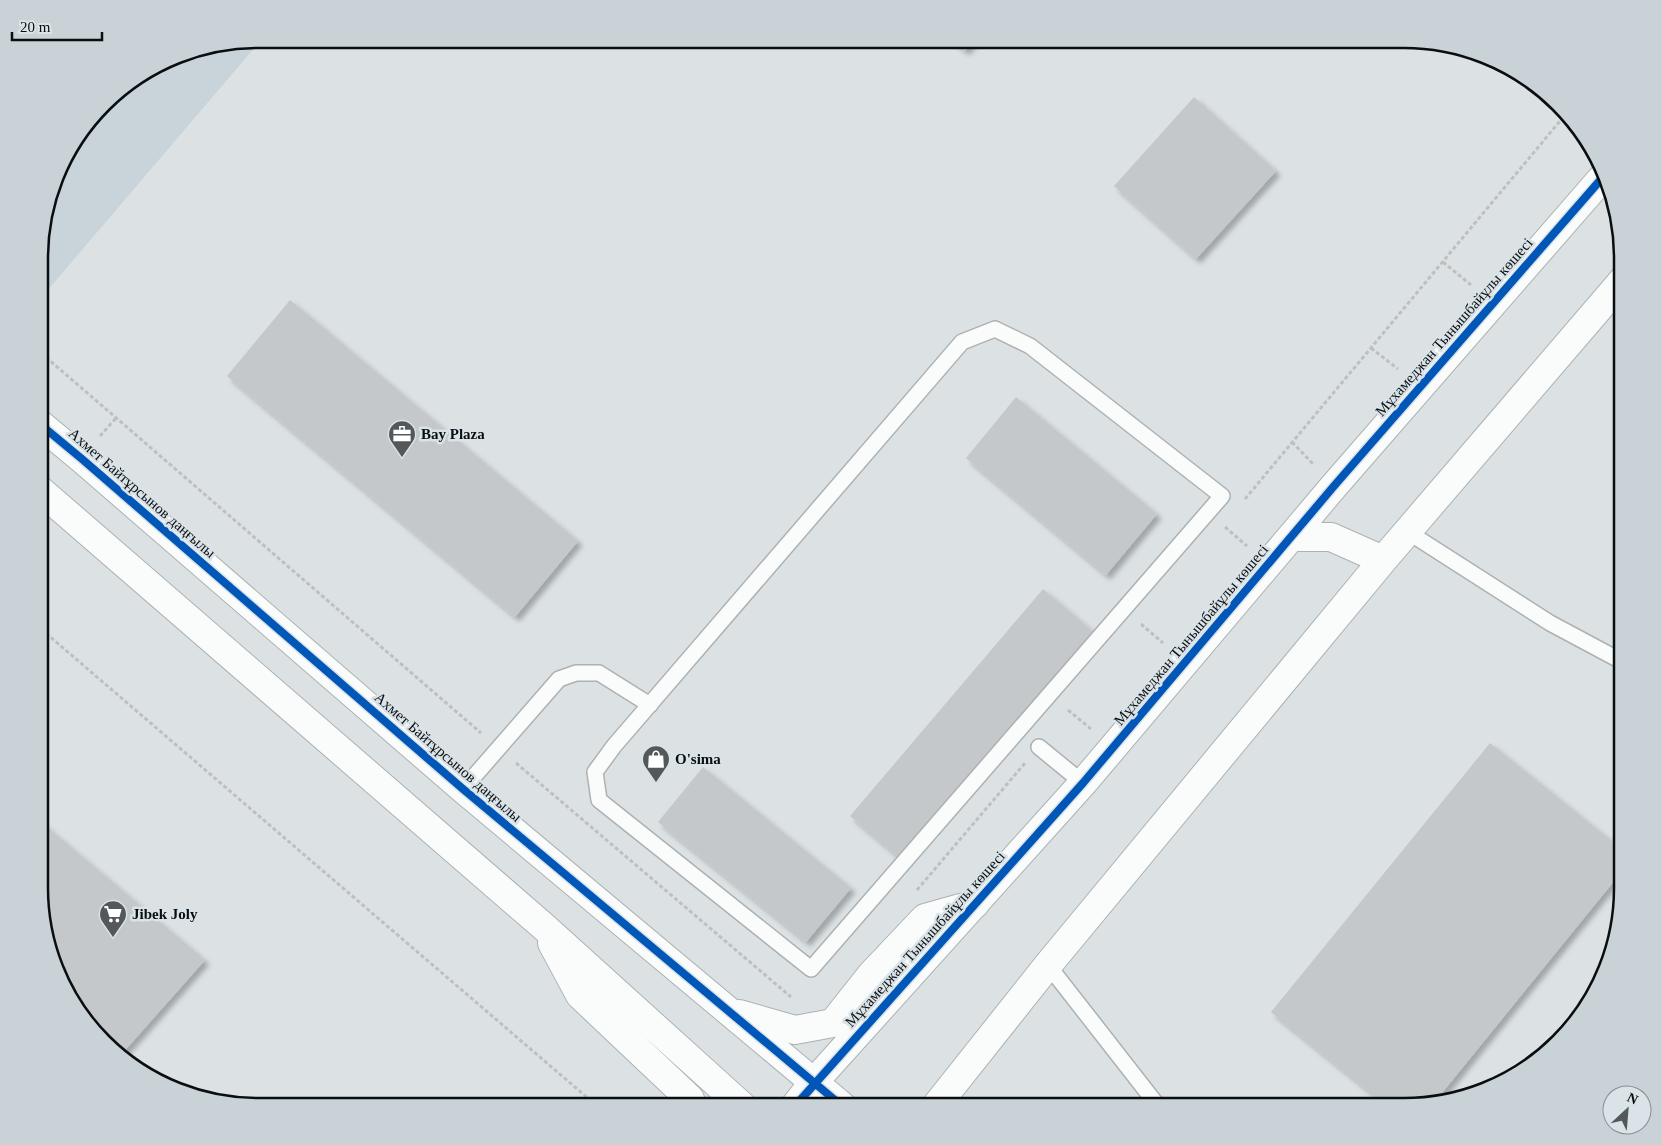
<svg xmlns="http://www.w3.org/2000/svg" width="1662" height="1145" viewBox="0 0 1662 1145" font-family="Georgia,serif">
  <defs>
    <filter id="shadow"><feDropShadow dx="4.5" dy="4.5" stdDeviation="2.5" flood-color="#0004"/></filter>
  </defs>
  <rect width="100%" height="100%" fill="#dce2e4"/>
  <path fill="#c8d4da" d="M257 39H262L41 298V229L61 160 113 93 174 55Z"/>
  <path fill="#c4c8ca" filter="url(#shadow)" d="M950 39H975L965 51Z
    M1194 97 1276 171 1196 259 1114 186Z
    M290 300 578 541 515 617 227 376Z
    M1016 397 1157 514 1106 575 966 458Z
    M1043 589 1095 633 902 860 850 816Z
    M1490 743 1623 850V870L1437 1099 1405 1106H1387L1271 1012Z
    M703 767 851 888 806 942 658 822Z
    M41 822 205 960 120 1056 68 997 41 916Z"/>
  <g fill="none" stroke-linecap="round" stroke-linejoin="round">
    <g stroke="#adb1b2" stroke-width="18">
      <path id="service" d="M995 329 1030 346 1222 496 811 969 599 800 595 772 614 746 962 342Z
        M1408 532 1550 623 1623 662
        M1039 747 1083 783
        M463 789 559 679 576 673H599L650 705
        M1048 965 1158 1106"/>
    </g>
    <g stroke="#adb1b2" stroke-width="30">
      <path id="minor" d="M1292 537H1331L1383 560
        M814 1082 1083 783 1334 486 1603 177
        M936 1106 1048 965 1383 560 1623 280"/>
    </g>
    <g stroke="#adb1b2" stroke-width="30">
      <path id="tertiary" d="M41 425 82 459 463 789 842 1106
        M41 491 543 926 742 1106
        M552 943 580 995 690 1099 692 1106
        M739 1014 795 1030 833 1023 871 975 925 918 975 904
        M795 1106 814 1082"/>
    </g>
    <path stroke="#bec0c0" stroke-width="3" stroke-dasharray="4 2.5" stroke-linecap="butt" d="M1443 262 1471 285
      M1371 348 1398 369
      M41 353 481 733
      M100 436 116 418
      M1292 442 1314 465
      M1245 499 1565 115
      M1225 527 1247 546
      M1141 624 1163 643
      M41 629 597 1106
      M1068 710 1091 729
      M516 763 791 997
      M917 890 1025 763"/>
    <use href="#service" stroke="#fafbfb" stroke-width="15"/>
    <use href="#minor" stroke="#fafbfb" stroke-width="28"/>
    <use href="#tertiary" stroke="#fafbfb" stroke-width="28"/>
    <g stroke="#d9e3e8" stroke-width="11">
      <path id="cycleway" d="M41 425 82 459 463 789 842 1106
        M795 1106 1083 783 1334 486 1603 177"/>
    </g>
    <use href="#cycleway" stroke="#0057b8" stroke-width="8"/>
  </g>
  <defs>
    <g id="office-pin" transform="scale(1.4375)"><path d="M0 17L-7.5 6A9.5 9.5 0 1 1 7.5 6Z" fill="#54585a" stroke="#d9e3e8"/><path d="M-6-3h4V-5.5h4V-3h4V5H-6ZM-1-4.5V-3h2v-1.5ZM-6 0V1H6V0Z" fill="#fff"/></g>
    <g id="shop-pin" transform="scale(1.4375)"><path d="M0 17L-7.5 6A9.5 9.5 0 1 1 7.5 6Z" fill="#54585a" stroke="#d9e3e8"/><path d="M-5-2.5h2.3a2.7 3.5 0 0 1 5.4 0H5L5.5 6h-11ZM-1.5-2.5h3a1.5 2.3 0 0 0-3 0Z" fill="#fff"/></g>
    <g id="supermarket-pin" transform="scale(1.4375)"><path d="M0 17L-7.5 6A9.5 9.5 0 1 1 7.5 6Z" fill="#54585a" stroke="#d9e3e8"/><path d="M-6-5.5h2.5l.6 2H6L4.5 2H-2.5L-4.4-4H-6ZM-1.5 3.2a1.3 1.3 0 1 0 .1 0ZM3 3.2a1.3 1.3 0 1 0 .1 0Z" fill="#fff"/></g>
  </defs>
  <g fill-rule="evenodd">
    <use href="#office-pin" x="402" y="434"/>
    <use href="#shop-pin" x="656" y="759"/>
    <use href="#supermarket-pin" x="113" y="914"/>
  </g>
  <g text-anchor="middle" stroke-width="5" stroke-linejoin="round" paint-order="stroke">
    <g font-size="15" fill="#0b0e10" stroke="#d9e3e8">
      <text transform="translate(1454 327) rotate(-49)" y="5">Мұхамеджан Тынышбайұлы көшесі</text>
      <text transform="translate(142 493) rotate(41)" y="5">Ахмет Байтұрсынов даңғылы</text>
      <text transform="translate(1191 635) rotate(-50)" y="5">Мұхамеджан Тынышбайұлы көшесі</text>
      <text transform="translate(448 757) rotate(41)" y="5">Ахмет Байтұрсынов даңғылы</text>
      <text transform="translate(925 939) rotate(-48)" y="5">Мұхамеджан Тынышбайұлы көшесі</text>
    </g>
    <g font-size="15" font-weight="bold" fill="#0b0e10" stroke="#d9e3e8" text-anchor="start">
      <text x="421" y="439">Bay Plaza</text>
      <text x="675" y="764">O'sima</text>
      <text x="132" y="919">Jibek Joly</text>
    </g>
  </g>
  <path d="M0 0H1662V1145H0ZM258 48H1404A210 210 0 0 1 1614 258V888A210 210 0 0 1 1404 1098H258A210 210 0 0 1 48 888V258A210 210 0 0 1 258 48Z" fill="#c9d2d7" fill-rule="evenodd"/>
  <path fill="none" stroke="#0b0e10" stroke-width="2.5" d="M258 48H1404A210 210 0 0 1 1614 258V888A210 210 0 0 1 1404 1098H258A210 210 0 0 1 48 888V258A210 210 0 0 1 258 48Z"/>
  <g transform="translate(1627 1110) rotate(26)"><circle r="24" fill="#d9e3e8" stroke="#878e92"/>
  <path d="M0-4L9 19L0 12L-9 19Z" fill="#54585a"/>
  <text y="-8" font-size="14" font-weight="bold" text-anchor="middle" fill="#0b0e10">N</text>
  </g>
  <path d="M12 32v8h90v-8" fill="none" stroke="#0b0e10" stroke-width="2.5"/>
  <text x="20" y="32" font-size="15" fill="#0b0e10" stroke="#d9e3e8" stroke-width="4" paint-order="stroke">20 m</text>
</svg>
